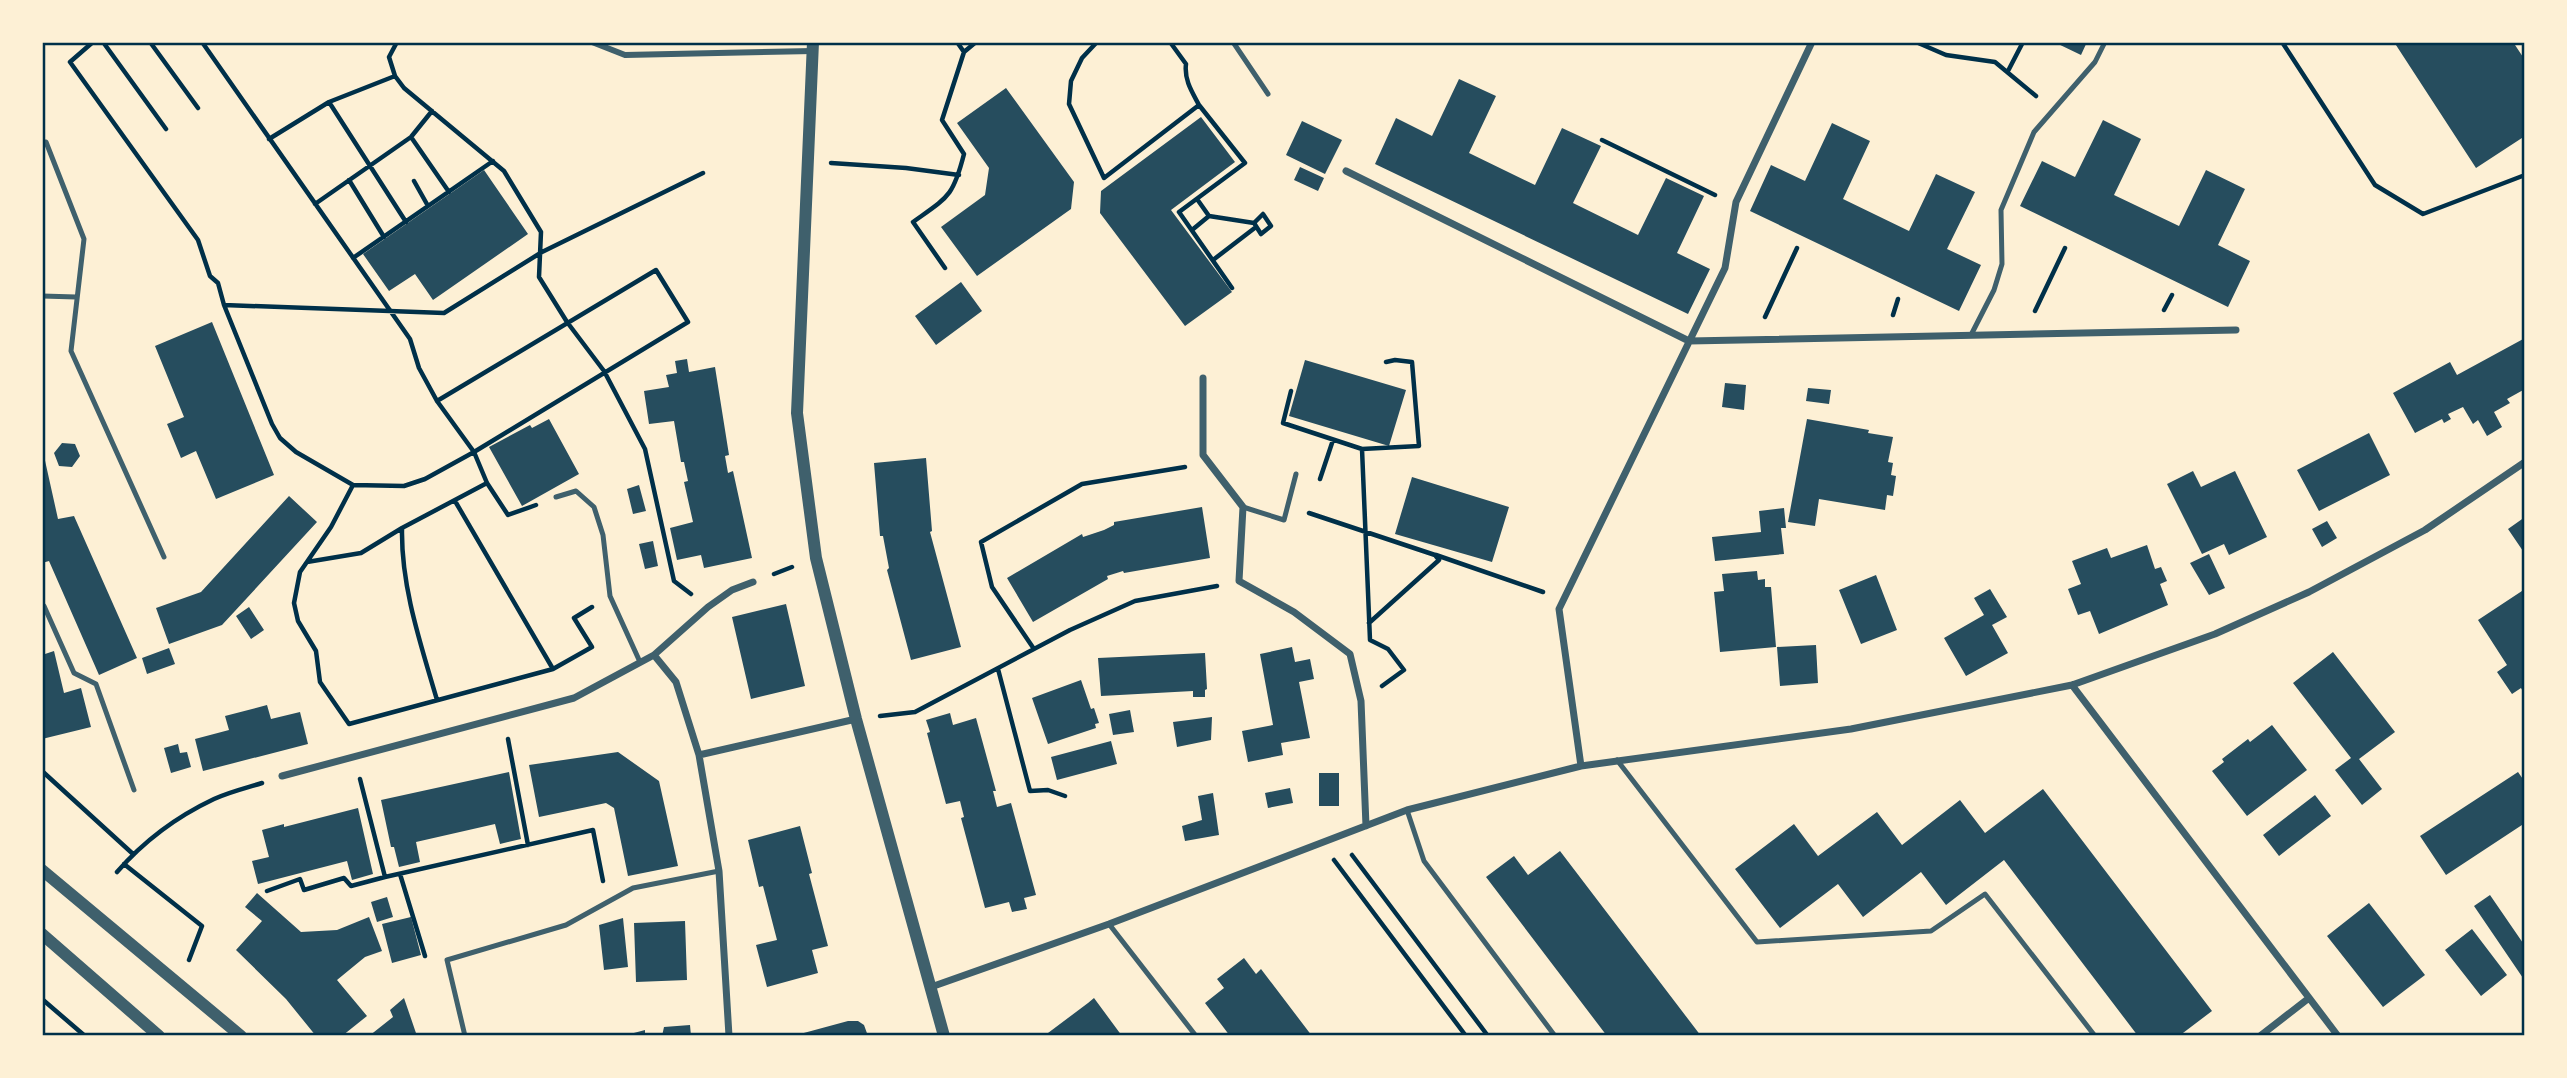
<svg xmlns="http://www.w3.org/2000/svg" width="2567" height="1078" viewBox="0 0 2567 1078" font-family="'Open Sans',sans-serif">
  <rect width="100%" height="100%" fill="#fdf0d5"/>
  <path fill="#264d5e" d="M2054 42H2087L2081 55Z
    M2394 42H2513L2525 60V136L2476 168Z
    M1459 79 1496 96 1469 153 1535 185 1562 128 1601 146 1573 203 1638 235 1666 178 1704 196 1677 253 1710 269 1688 314 1375 164 1396 118 1432 136Z
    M1006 88 1074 182 1071 209 977 276 941 227 985 195 989 168 957 123Z
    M1201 117 1235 162 1171 210 1232 292 1185 326 1100 213 1101 191Z
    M2103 120 2141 139 2114 195 2179 226 2206 170 2245 189 2218 245 2250 261 2228 307 2020 206 2042 161 2075 177Z
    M1302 121 1342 140 1325 174 1286 155Z
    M1832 123 1870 141 1843 199 1909 231 1936 174 1975 192 1947 249 1981 265 1959 311 1750 211 1771 165 1805 181Z
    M1300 167 1324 178 1318 191 1294 180Z
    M484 170 528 234 433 300 415 274 389 291 363 254Z
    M961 282 982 311 936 345 915 316Z
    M212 322 274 475 216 499 196 451 181 458 167 424 184 417 155 346Z
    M2525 338V389L2507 399 2510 403 2494 412 2502 427 2487 436 2478 420 2473 424 2463 407 2448 414 2451 419 2444 423 2442 419 2415 433 2393 393 2450 362 2457 375Z
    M687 359 689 372 715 367 729 455 725 456 728 473 733 471 752 558 704 568 701 555 677 560 670 528 693 522 684 482 688 481 684 462H681L674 421 649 424 644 391 669 387 666 375 677 373 675 361Z
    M1305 360 1406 390 1389 446 1289 416Z
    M1725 383 1746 385 1744 410 1722 407Z
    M1808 388 1831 390 1829 404 1806 401Z
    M549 419 579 474 522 506 489 447 530 425 532 428Z
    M1807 419 1869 430 1868 433 1893 437 1888 462 1893 463 1891 475 1896 476 1893 496 1887 495 1885 510 1819 499 1815 526 1788 522Z
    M2369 433 2390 475 2319 511 2297 470Z
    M62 443 75 444 80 456 72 467 59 466 54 453Z
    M42 447 58 519 74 516 137 658 99 675 49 561 42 563Z
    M926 458 932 531 930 532 961 647 911 660 887 570 889 568 883 536H880L874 463Z
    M2193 471 2201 487 2235 471 2267 537 2229 555 2224 544 2202 554 2167 484Z
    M1412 477 1509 507 1492 562 1395 534Z
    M639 485 646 511 633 514 627 489Z
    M289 496 317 522 222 625 169 644 156 608 201 592Z
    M1202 507 1210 558 1124 573 1123 571 1107 576 1108 579 1033 622 1007 578 1082 534 1083 537 1104 530 1114 525V522Z
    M1784 508 1786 528H1781L1784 554 1715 561 1712 537 1761 532 1759 511Z
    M2525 517V554L2508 529Z
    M2327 521 2337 538 2322 547 2312 529Z
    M653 541 658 566 645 569 639 544Z
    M2147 545 2155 569 2161 567 2167 581 2160 584 2168 605 2099 634 2090 611 2078 615 2068 589 2081 584 2072 561 2107 548 2111 558Z
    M2209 554 2225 588 2209 595 2190 563Z
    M1757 571 1758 580 1765 579V587H1771L1776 647 1720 652 1714 592 1724 591 1722 574Z
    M1876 575 1897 630 1861 644 1839 590Z
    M1990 589 2007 617 1992 625 2008 653 1966 676 1944 638 1984 615 1974 598Z
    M2525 589V695L2521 688 2512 694 2497 672 2507 665 2478 620Z
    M786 604 805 686 751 699 732 617Z
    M249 607 264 630 251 639 236 616Z
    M1816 645 1818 683 1780 686 1777 647Z
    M1292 647 1295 662 1310 659 1314 679 1299 682 1310 738 1281 743 1283 755 1248 762 1242 731 1273 725 1260 654Z
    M169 648 175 664 147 674 142 658Z
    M54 651 64 693 81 688 91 727 42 739V655Z
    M2333 652 2395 732 2359 759 2382 789 2362 805 2335 770 2351 758 2293 683Z
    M1205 653 1207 689 1205 690V697H1193V691L1101 696 1098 658Z
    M1081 680 1091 709 1094 708 1099 723 1095 724 1096 728 1048 744 1032 698Z
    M267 705 271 719 300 712 308 744 203 771 195 739 229 730 225 716Z
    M1130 710 1134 732 1113 735 1109 714Z
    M950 713 953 725 976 718 996 791H993L997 807 1011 803 1036 895 1024 898 1027 909 1012 912 1009 902 985 908 961 818 964 817 960 801 946 804 927 733 930 732 926 720Z
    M1212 717 1211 740 1177 747 1173 722Z
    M2272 725 2307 770 2247 816 2212 771 2224 762 2222 759 2248 739 2250 742Z
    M1111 741 1117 764 1057 780 1051 757Z
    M178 744 180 753 187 752 191 767 171 773 164 748Z
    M618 752 659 781 678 866 628 876 614 808 606 803 539 817 529 765Z
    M509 772 521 839 500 844 495 824 416 842 420 862 399 867 394 847H391L381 800Z
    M2518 772 2525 782V823L2446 875 2420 836Z
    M1319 773H1339V806H1319Z
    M1290 788 1293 803 1268 808 1265 793Z
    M2043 789 2212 1011 2179 1036H2138L2004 860 1946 905 1921 872 1863 917 1838 884 1780 928 1735 869 1794 824 1818 856 1877 812 1902 845 1960 800 1985 833Z
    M1213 793 1219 835 1185 841 1182 826 1202 820 1198 796Z
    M2315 795 2331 816 2279 856 2263 835Z
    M358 808 373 874 352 880 347 861 258 884 252 861 269 857 262 830 284 824V827Z
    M800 826 812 873 809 874 828 946 812 950 818 973 767 987 756 945 777 940 763 886 759 887 748 840Z
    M1560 851 1701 1036H1607L1486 877 1514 856 1528 875Z
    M257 893 301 932 337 930 369 917 382 951 365 957 337 980 367 1016 342 1036H316L286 999 236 950 262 921 245 907Z
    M2490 895 2525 946V981L2474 906Z
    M387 897 393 917 377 922 371 902Z
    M2369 903 2425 975 2383 1007 2327 936Z
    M411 917 421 955 392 963 382 924Z
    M623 918 628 967 604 970 599 925Z
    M685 921 687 980 636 982 634 923Z
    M2472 929 2507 975 2481 996 2445 950Z
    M1244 958 1256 974 1261 969 1312 1036H1230L1205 1003 1224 988 1217 979Z
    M404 998 417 1036H369L393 1017 390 1010Z
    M1094 998 1122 1036H1044L1088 1003Z
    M848 1021H858L864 1025 868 1036H801L800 1034Z
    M690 1025 691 1036H662L664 1027Z
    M645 1030V1036H630V1034Z"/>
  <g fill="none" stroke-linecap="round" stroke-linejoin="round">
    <path stroke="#003049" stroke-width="4.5" d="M93 42 70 62 198 240 210 276 218 283 224 305 272 424 280 438 296 452 353 485 404 486 425 479 474 452 688 322 656 270 437 401
      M103 42 166 129
      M150 42 198 108
      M202 42 410 339 419 368 437 401 474 452 487 483 508 515 536 505
      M397 42 389 57 395 76 404 88 504 171 541 232 539 277 567 322 604 371 645 449 674 581 691 594
      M1097 42 1082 58 1071 81 1069 104 1104 178 1199 105C1192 92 1184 80 1186 64L1170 42
      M1916 42 1946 55 1995 62 2036 96
      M2282 42 2375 185 2423 214 2525 175
      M964 52 976 42
      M2008 71 2022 44
      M329 102 406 222
      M1199 105 1245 163 1179 212 1232 288
      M411 137 449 192
      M269 139 329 102 395 76
      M1602 140 1715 195
      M831 163 906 168 959 175
      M349 180 384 237
      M414 181 428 206
      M315 204 411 137 432 111
      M1263 214 1271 226 1261 234 1254 223Z
      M1209 216 1254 223
      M1192 230 1209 216 1197 199
      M353 258 493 161
      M1213 260 1256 227
      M945 268 913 222C948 197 953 197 964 154L942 120 964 52 957 42
      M224 305 444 313 542 252 703 173
      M2164 310 2172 295
      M2035 311 2065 248
      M1893 315 1898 299
      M1765 317 1797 248
      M1291 391 1283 423 1362 449 1419 446 1412 362 1395 360 1386 362
      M1362 449 1370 640 1388 649 1404 670 1382 686
      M1320 479 1333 440
      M353 485 331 527 300 572 294 603 298 621 316 651 320 682 349 724 553 669 592 647 574 618 592 607
      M455 501 553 669
      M1309 513 1435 555 1439 560 1369 623
      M402 529C401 587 421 645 437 700
      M1436 555 1543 592
      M307 562 361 553 402 528 487 483
      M774 574 792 567
      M1034 649 992 587 981 542 1082 484 1185 467
      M998 669 1030 791 1048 790 1065 796
      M880 716 915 712 1070 630 1135 601 1217 586
      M508 739 528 845
      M42 771 133 854
      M360 779 385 877 593 830 603 881
      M1352 855 1488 1036
      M1334 860 1466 1036
      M124 864 202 926 189 960
      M117 872C143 842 178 816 214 799 229 792 246 788 262 783
      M400 874 425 956
      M267 891 300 879 304 890 344 878 351 886 385 877
      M42 999 85 1036"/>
    <path stroke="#3f606c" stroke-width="5" d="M1233 42 1268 94
      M42 143 46 142 84 239 71 351 164 557
      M42 296 76 297
      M1971 335 1994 290 2002 264 2001 210 2034 132 2095 62 2105 42
      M556 497 576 491 594 507 603 535 610 596 640 662
      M1243 507 1284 520 1296 474
      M42 606H44L74 673 96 684 134 790
      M1617 760 1757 942 1931 931 1985 894 2095 1036
      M1407 810 1424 861 1555 1036
      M1109 924 1196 1036
      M465 1036 447 960 566 925 633 888 719 871"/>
    <path stroke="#3f606c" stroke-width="6" d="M592 42 625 55 813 51"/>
    <path stroke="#3f606c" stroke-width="7" d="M1346 171 1689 341 2236 330
      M1203 378V455L1243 507 1239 581 1294 612 1350 654 1361 701 1366 826
      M654 655 676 682 699 755 719 871 729 1036
      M2072 685 2338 1036
      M699 755 856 719
      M1581 766 1559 609 1725 268 1736 202 1812 42
      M282 776 574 698 654 655 708 607 732 590 753 582
      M931 987 1109 924 1407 810 1581 766 1851 729 2072 685 2215 634 2309 592 2425 530 2525 462
      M2260 1036 2309 998"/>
    <path stroke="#3f606c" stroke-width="12" d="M813 42 797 413 816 558 856 719 944 1036
      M42 870 241 1036
      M42 934 159 1036"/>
  </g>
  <rect width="2567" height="1078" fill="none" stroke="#fdf0d5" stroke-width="88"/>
  <rect x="44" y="44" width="2479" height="990" fill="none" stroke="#003049" stroke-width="2.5"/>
</svg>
